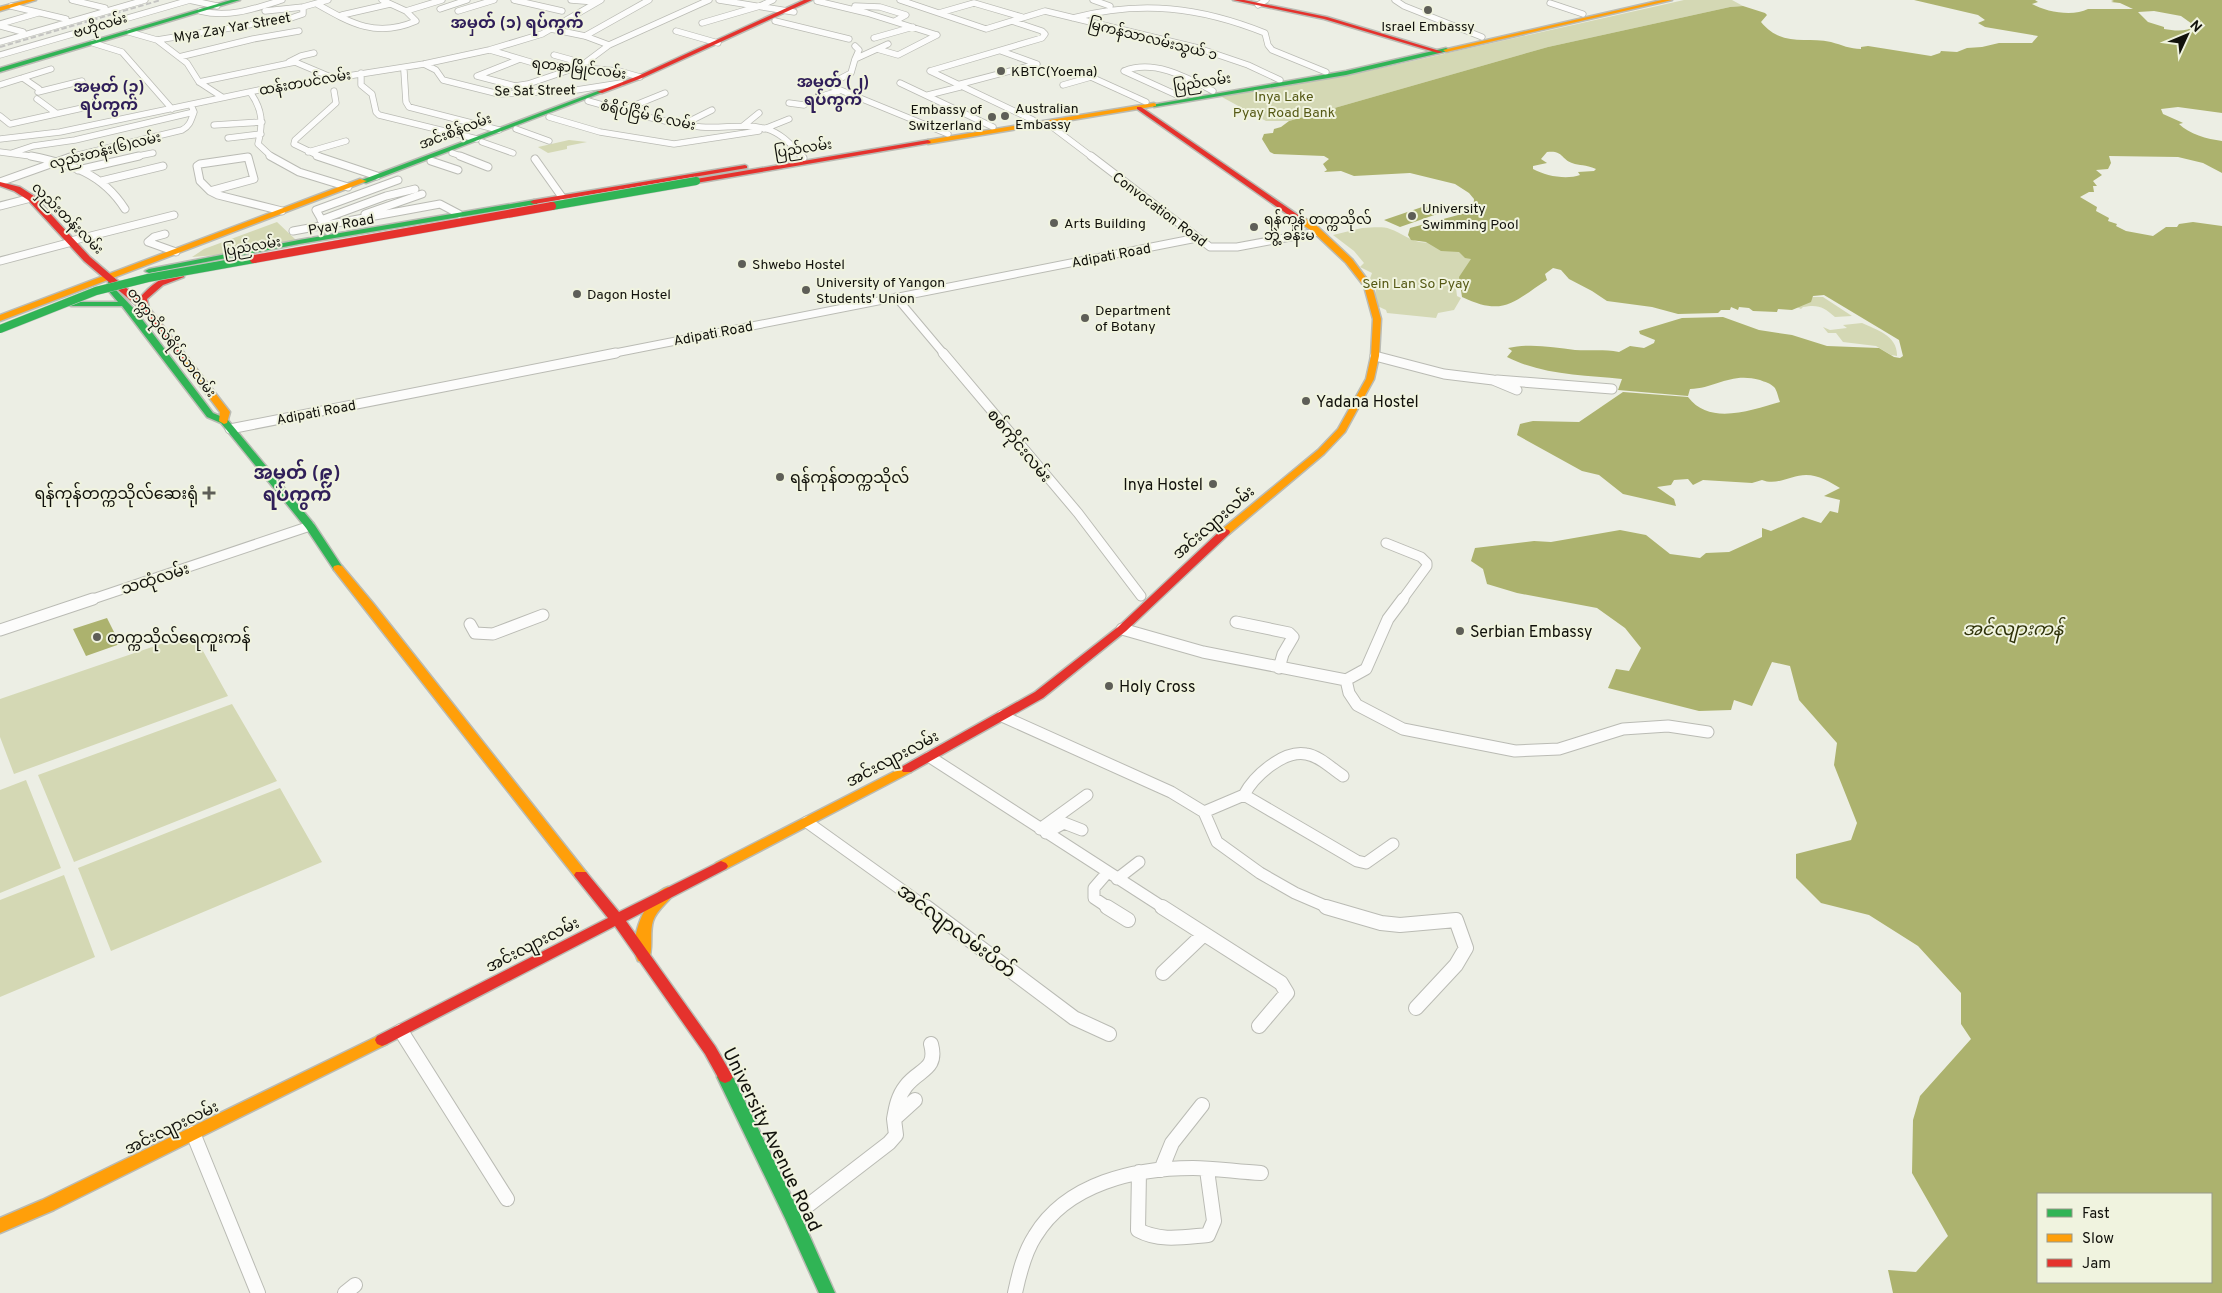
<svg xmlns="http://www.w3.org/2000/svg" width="2222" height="1293" viewBox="0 0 2222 1293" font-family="Overpass,'Noto Sans Myanmar',sans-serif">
  <rect width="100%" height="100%" fill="#eceee4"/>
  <path fill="#d4d8b4" d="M1684 0H1732L1743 6 1730 7 1548 47 1289 121H1266L1220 96 1350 75Z
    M569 140 587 142 567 146V149L548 153 538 147Z
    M277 222 296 240 217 255 192 257 204 249Z
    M1362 228C1371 228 1382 226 1390 229 1403 233 1417 247 1431 241L1512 250 1466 278 1456 288 1457 296 1461 298 1454 310 1438 313 1436 318 1387 313 1386 310 1373 304 1376 289 1368 284 1372 273 1360 267 1364 263 1354 251 1333 235Z
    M1813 297H1823L1852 316 1835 317C1824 307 1818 304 1803 307L1801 309 1795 306Z
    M1862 323C1877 330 1898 336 1897 356L1891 355 1876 346 1843 342 1836 333H1828L1823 327 1830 330 1847 328 1843 325Z
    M193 633 228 696 14 774 0 737V699Z
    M232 704 277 781 74 862 38 775Z
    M26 780 61 868 0 893V790Z
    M280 788 322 862 111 951 78 868Z
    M64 875 95 957 0 997V900Z"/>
  <path fill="#acb26e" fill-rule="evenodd" d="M1914 0H2035L2038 2 2032 4C2046 12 2073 17 2088 9H2133L2120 3 2111 2 2114 1 2111 0H2222V113L2178 107 2161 109 2163 114 2181 122 2183 123 2179 124C2189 134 2207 139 2222 141V173L2203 163 2178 157 2109 156 2111 163 2108 169 2096 170 2102 175 2093 181 2097 186H2093L2094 192H2089L2080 197 2097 207 2096 211 2109 218 2108 221 2117 224 2116 226 2126 231 2153 236 2166 227H2177L2179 224 2193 222 2222 226V1293H1893L1888 1270 1916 1272 1948 1236 1912 1173 1913 1120 1920 1096 1971 1039 1961 1024V993L1918 946 1869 915 1821 903 1796 878V854L1851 840 1857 823 1834 765 1837 743 1799 700 1790 666 1772 662 1752 706 1734 700 1731 710 1699 711 1608 688 1616 669 1629 671 1641 648 1625 628 1597 608 1517 593 1487 584 1483 569 1471 561 1475 548 1534 541 1551 542 1620 530 1646 535 1670 554 1700 558 1706 553 1729 552 1762 537V528L1771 531 1803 517 1821 523 1830 511 1838 513 1840 500 1824 496 1840 488C1830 482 1819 475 1806 475 1791 475 1777 486 1762 480L1752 483 1703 480 1693 485 1688 479 1674 480 1671 485 1657 487 1674 499 1676 506 1623 494 1599 475 1582 471 1517 435 1520 424 1533 421 1579 422 1623 392 1688 397C1710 426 1751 410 1780 402 1778 397 1777 390 1774 387 1770 383 1765 382 1760 380 1730 372 1717 388 1690 389L1688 396 1618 390 1622 379C1584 375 1542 375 1507 357L1512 351 1508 348C1530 343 1553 347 1575 350 1590 351 1604 349 1619 352L1630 346 1644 348 1654 343 1655 340 1640 334 1639 331 1682 318 1723 317 1759 330 1792 335 1827 346 1879 348 1894 357 1900 358 1903 356 1899 340 1824 295 1813 296 1811 302 1792 310 1778 309 1777 312 1753 311 1749 308 1739 307 1738 310 1731 307 1730 310H1721L1718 313 1678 314 1652 307 1607 301 1592 291 1569 279 1561 270 1553 268 1545 274 1547 280C1513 302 1504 317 1462 297L1459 277 1471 259 1465 258 1459 252 1441 251 1426 242 1411 240 1408 235 1410 228 1473 211 1474 199 1469 193 1455 184 1410 173 1354 176 1341 171 1324 172 1327 170 1323 164 1329 159 1324 156 1274 154 1270 152 1262 139 1264 134 1273 133 1274 129 1281 127 1289 121 1548 47 1730 7 1743 6 1765 13 1767 15 1761 22C1783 48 1805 36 1831 42 1842 45 1850 49 1861 49V47L1868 46 1931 56 1940 53 1941 51 1957 52 1967 48 1982 47 1999 43H2032L2038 36 1985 27 1978 23 1985 20 1978 15ZM2154 11 2181 16 2195 26C2187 32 2175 31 2164 29V27L2148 22 2138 12ZM1547 152C1563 150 1561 159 1572 163 1580 166 1585 164 1596 169L1594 171 1578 172 1580 175C1566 180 1546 176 1533 169V166L1547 163 1541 159ZM2038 1194H2211V1282H2038Z
    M1425 206 1440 213 1400 227 1384 220Z
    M107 618 120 644 86 656 73 629Z"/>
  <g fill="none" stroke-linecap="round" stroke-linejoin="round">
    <g stroke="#babbb4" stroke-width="7">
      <path id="street-far4" d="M72 0 105 8
        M189 0 217 6
        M514 0 562 11
        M571 0 596 2
        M719 0 794 12
        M900 0 986 29 1045 11 1198 48 1248 65 1280 80
        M1093 0 1110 6
        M1395 0 1404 6 1482 37
        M817 1 867 13 937 35
        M1550 3 1583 14
        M317 4C352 24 377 38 416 21L406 11 382 0
        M1258 5 1266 0
        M11 6 66 19
        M855 6 880 7 906 15 895 21
        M440 9 467 0
        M200 11C229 18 254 9 282 0
        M265 11 303 7
        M406 11 442 0
        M458 11 494 0
        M939 13 974 3 1022 17
        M342 15 390 4
        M1073 18C1141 0 1200 7 1265 33L1268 45 1272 50 1326 72
        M775 21 849 39
        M702 23 760 6 773 0
        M0 24 38 13
        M0 26 23 32
        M551 29 585 36 609 45
        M676 31 718 43
        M129 32 157 40 187 63 199 82 222 97
        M585 36 649 0
        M874 38 913 27
        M157 40 291 18 303 14V7L328 0
        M0 42 145 0
        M93 43 122 52 172 109
        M888 44 855 59 851 73 828 85 948 134
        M855 46 859 50 855 59
        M877 49 898 55 937 35
        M490 50 537 64 619 71 640 77
        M1001 51 1037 64
        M0 55 190 0
        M554 55 572 60 571 65
        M179 57 253 39 299 31
        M289 62 301 56 314 53
        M424 64 436 70 443 80 499 94 570 91 621 83
        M404 71 406 102 409 107 499 130
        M930 71 1042 38 1045 34 1042 31 1012 21
        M930 71 1033 120
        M1124 71C1154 59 1186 77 1213 91
        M1124 71 1179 96
        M361 73V85L372 94 376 112 379 115 477 139
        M477 76 515 86 528 84 581 66 609 45 709 0
        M477 76 520 59
        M23 78 39 89 38 92 82 81
        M199 82 295 62 333 78
        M900 83 993 127
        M0 85 51 69
        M957 85 1037 64
        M1063 85 1091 77 1146 102
        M250 92C263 110 263 123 258 144L272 157
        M928 95 960 87
        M37 99 56 113
        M588 101C625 111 663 123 701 127 723 129 745 123 767 129 783 134 792 146 803 157
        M789 103 804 105 812 99 839 91
        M623 110 665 93
        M0 116 10 124 96 105
        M549 117 600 132 674 144 759 131
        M1047 123 1092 157
        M684 124 712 110
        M214 125 262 122
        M743 126 759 113
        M516 129 549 141
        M764 129 789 119
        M228 138 261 134
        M0 139 60 132 259 90 424 64 489 50 542 34 601 0
        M482 142 513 153
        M0 152 38 157
        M308 152 346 141
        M12 153 33 146 75 140 194 112
        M452 153 464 157
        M70 157 182 130C190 126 191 120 194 112L191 105
        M133 157 153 153
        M245 157H248
        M321 157 294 144 295 140 336 103 334 91"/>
    </g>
    <g stroke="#babbb4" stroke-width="9">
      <path id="street-far3" d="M31 156C71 164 102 173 125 209
        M270 156 299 172 348 187
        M317 156 377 176
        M460 156 488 167
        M801 156 803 158
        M1091 156 1210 247H1237L1317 232
        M248 157 254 179 210 191 200 181 197 166 200 164Z
        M535 159 562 197
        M431 161 458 170
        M78 170 139 156
        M101 181 163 166
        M0 182 73 156
        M210 191 218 195 282 211
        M0 206 31 198
        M365 214 422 194
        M321 220 386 196 415 189
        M293 231 440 204 459 214
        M328 231 316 210 398 180
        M165 234 154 237 148 242 176 252
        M71 241 174 215
        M0 261 72 242
        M896 297 944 354
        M610 354 1197 238"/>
    </g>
    <g stroke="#babbb4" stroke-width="11">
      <path id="street-far2" d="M943 353 1078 513 1141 596
        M1375 356 1444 374 1493 380 1517 390
        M1497 380 1612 389
        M230 429 616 353
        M1386 543 1421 557 1427 563V566L1402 600
        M90 600 310 526"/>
    </g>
    <g stroke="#babbb4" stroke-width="13">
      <path id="street-far1" d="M1236 622 1289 633 1293 637 1283 654 1279 668
        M470 624 475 633 493 634 543 615
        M1122 629 1203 652 1346 680 1366 669 1388 619 1403 599
        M0 630 93 599
        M1346 680 1349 693 1357 705 1403 729 1515 751 1559 749 1623 729 1668 726 1708 732
        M1002 716 1171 792 1204 812 1244 795 1357 861 1366 863 1393 844
        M930 757 1164 908
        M1244 795C1254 776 1283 750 1306 754 1320 756 1332 769 1343 776
        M1204 812 1217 842 1260 873 1295 893 1330 908
        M807 822 927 908
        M1040 829 1087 795
        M1046 833 1064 823 1082 830
        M1107 873 1094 888V898L1109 908
        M1117 879 1139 862"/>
    </g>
    <g stroke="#babbb4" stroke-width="16">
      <path id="street" d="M926 907 1074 1018 1109 1034
        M1107 907 1128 920
        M1162 907 1281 983 1287 993 1259 1026
        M1326 907 1381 923 1400 925 1456 920 1466 948 1456 965 1416 1008
        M1163 973 1204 934
        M401 1031 507 1199
        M894 1119C896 1107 898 1096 906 1086 919 1069 938 1070 931 1044
        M193 1133 258 1293
        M1161 1170 1172 1143 1202 1105
        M1139 1172 1138 1230C1160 1242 1184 1237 1208 1235L1214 1221 1207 1170
        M793 1217 889 1143 896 1135 894 1119 915 1100
        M345 1293 355 1285
        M1015 1293C1019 1274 1024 1253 1035 1236 1067 1183 1135 1168 1193 1168 1215 1168 1238 1172 1261 1173"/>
    </g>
    <g stroke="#babbb4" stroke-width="3">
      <path id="fast" d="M231 0H240L0 72V68Z
        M1446 48 1448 49V51L1346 75 1154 107 1151 105 1346 71Z
        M598 91 603 92 366 183 359 181Z
        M534 200 538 202 537 204 299 244 149 273 145 271 149 269 299 240Z
        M109 278H115V289L135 310 213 413 227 419 314 524 343 568 342 570H334L306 528 221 423 207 417 122 306H71L67 304 71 302H118L107 289Z
        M725 1071 730 1073 733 1077 799 1212 835 1293H819L785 1218 717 1077 720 1073Z"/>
    </g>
    <g stroke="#babbb4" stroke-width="3">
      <path id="slow" d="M27 0H36L0 11V7Z
        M1662 0H1672L1446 52 1443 50Z
        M1154 103 1156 104V106L928 144 925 142 928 140Z
        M360 179 367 181 0 321V315Z
        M1297 217H1303L1318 227 1352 259 1372 286 1381 319 1379 356 1374 379 1345 432 1324 454 1229 534H1221L1220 532 1221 530 1318 450 1338 429 1366 379 1371 356 1373 319 1364 286 1346 263 1312 231 1297 221Z
        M185 357 188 358 230 412 227 423 224 424 219 421 220 412 181 360Z
        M338 565 342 566 373 603 586 872 588 875 586 878H576L546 840 334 570 333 568 334 566Z
        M907 765 911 766 913 769 911 772 726 869H716L714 866 716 863Z
        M668 887 673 889 675 892C669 902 657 909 653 921 649 933 654 950 648 961L643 962 638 961C627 941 646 894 668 887Z
        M382 1034 387 1036 389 1040 387 1044 54 1210 0 1233V1218L42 1200Z"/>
    </g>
    <g stroke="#babbb4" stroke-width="3">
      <path id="jam" d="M804 0H812L642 78 602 93 597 92 638 76Z
        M1233 0H1244L1327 17 1443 52 1438 53 1324 19Z
        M1137 107H1141L1304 219 1297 221 1137 109Z
        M928 140 931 142 930 143 696 183 692 181 696 179Z
        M745 165 747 166V168L534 204 530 202 534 200Z
        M0 182 20 187 34 196 90 257 139 299C149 286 167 272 184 273V277L163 285 147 299 149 308 188 358V362H182L142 310 84 261 28 200 14 191 0 186Z
        M1225 529 1229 530 1230 532 1229 534 1126 631 1043 698 911 772H903L901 769 903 766 1035 692 1118 627 1221 530Z
        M721 861 726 863 728 866 726 869 626 921 715 1046 733 1077 730 1081 725 1083 720 1081 705 1054 615 926 387 1044 382 1046 377 1044 375 1040 377 1036 608 918 576 878 574 875 576 872H586L619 912Z"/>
    </g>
    <use href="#street-far4" stroke="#fcfcfb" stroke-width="5.5"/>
    <use href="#street-far3" stroke="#fcfcfb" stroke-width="7"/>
    <use href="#street-far2" stroke="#fcfcfb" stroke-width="9"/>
    <use href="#street-far1" stroke="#fcfcfb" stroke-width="11"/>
    <use href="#street" stroke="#fcfcfb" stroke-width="14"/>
    <use href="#fast" fill="#30b455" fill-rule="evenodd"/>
    <use href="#slow" fill="#ff9f0a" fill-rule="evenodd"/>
    <use href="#jam" fill="#e5322d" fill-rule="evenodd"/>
    <path stroke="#c4c4c2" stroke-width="2" stroke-dasharray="5.5 2.5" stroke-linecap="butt" d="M0 47 161 0"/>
    <g stroke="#c8c9c5" stroke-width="9" stroke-linecap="butt">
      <path id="fast-bridge" d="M552 206 696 181
        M0 329 96 291 148 278 254 259"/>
    </g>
    <g stroke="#c8c9c5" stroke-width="9" stroke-linecap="butt">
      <path id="jam-bridge" d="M254 259 552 206"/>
    </g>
    <use href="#fast-bridge" stroke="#30b455" stroke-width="8"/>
    <use href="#jam-bridge" stroke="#e5322d" stroke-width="8"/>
  </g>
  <g fill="#5e5e57" stroke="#f0f3df" stroke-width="2">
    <circle cx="1428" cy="10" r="5"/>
    <circle cx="1001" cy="71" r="5"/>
    <circle cx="1005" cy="116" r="5"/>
    <circle cx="992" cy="117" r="5"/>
    <circle cx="1412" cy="216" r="5"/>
    <circle cx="1054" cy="223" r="5"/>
    <circle cx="1254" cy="227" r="5"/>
    <circle cx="742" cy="264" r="5"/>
    <circle cx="806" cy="290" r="5"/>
    <circle cx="577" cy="294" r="5"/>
    <circle cx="1085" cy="318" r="5"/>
    <circle cx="1306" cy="401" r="5"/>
    <circle cx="780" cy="477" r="5"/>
    <circle cx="1213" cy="484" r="5"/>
    <path d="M206.5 485.5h5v5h5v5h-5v5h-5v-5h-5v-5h5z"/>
    <circle cx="1460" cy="631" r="5"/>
    <circle cx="97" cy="637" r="5"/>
    <circle cx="1109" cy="686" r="5"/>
  </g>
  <g text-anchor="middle" stroke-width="4" stroke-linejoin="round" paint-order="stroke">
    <g font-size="14" fill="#11110b" stroke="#f0f3df">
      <text transform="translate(100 25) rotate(-17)" y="5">ဗဟိုလမ်း</text>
      <text transform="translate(232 27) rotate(-10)" y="5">Mya Zay Yar Street</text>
      <text transform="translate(1153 39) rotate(14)" y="5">မြကန်သာလမ်းသွယ် ၁</text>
      <text transform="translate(579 68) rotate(7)" y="5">ရတနာမြိုင်လမ်း</text>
      <text transform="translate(305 82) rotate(-10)" y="5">ထန်းတပင်လမ်း</text>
      <text transform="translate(1202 82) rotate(-9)" y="5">ပြည်လမ်း</text>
      <text transform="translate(535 90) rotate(-1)" y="5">Se Sat Street</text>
      <text transform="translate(648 115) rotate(12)" y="5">စံရိပ်ငြိမ် ၆ လမ်း</text>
      <text transform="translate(455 131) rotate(-21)" y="5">အင်းစိန်လမ်း</text>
      <text transform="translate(803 148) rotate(-9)" y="5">ပြည်လမ်း</text>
      <text transform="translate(105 150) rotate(-14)" y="5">လှည်းတန်း(၆)လမ်း</text>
      <text transform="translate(1160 209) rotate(37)" y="5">Convocation Road</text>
      <text transform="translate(68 218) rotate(45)" y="5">လှည်းတန်းလမ်း</text>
      <text transform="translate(341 224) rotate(-10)" y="5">Pyay Road</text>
      <text transform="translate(252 246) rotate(-10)" y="5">ပြည်လမ်း</text>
      <text transform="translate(1111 255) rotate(-11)" y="5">Adipati Road</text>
      <text transform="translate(713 333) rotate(-11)" y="5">Adipati Road</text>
      <text transform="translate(172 342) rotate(52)" y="5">တက္ကသိုလ်ရိပ်သာလမ်း</text>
      <text transform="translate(316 412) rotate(-11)" y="5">Adipati Road</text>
    </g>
    <g font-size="14" fill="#11110b" stroke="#f0f3df" text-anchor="start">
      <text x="1428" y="31" text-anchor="middle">Israel Embassy</text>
      <text x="1011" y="76">KBTC(Yoema)</text>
      <text x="1015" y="113">Australian<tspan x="1015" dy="16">Embassy</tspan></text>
      <text x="982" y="114" text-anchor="end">Embassy of<tspan x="982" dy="16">Switzerland</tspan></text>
      <text x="1422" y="213">University<tspan x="1422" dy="16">Swimming Pool</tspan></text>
      <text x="1264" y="224">ရန်ကုန် တက္ကသိုလ်<tspan x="1264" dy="16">ဘွဲ့ ခန်းမ</tspan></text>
      <text x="1064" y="228">Arts Building</text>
      <text x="752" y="269">Shwebo Hostel</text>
      <text x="816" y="287">University of Yangon<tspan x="816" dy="16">Students' Union</tspan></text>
      <text x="587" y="299">Dagon Hostel</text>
      <text x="1095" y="315">Department<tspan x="1095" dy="16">of Botany</tspan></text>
    </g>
    <g font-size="14" fill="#555915" stroke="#f0f3df">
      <text x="1284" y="101">Inya Lake<tspan x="1284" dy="16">Pyay Road Bank</tspan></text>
      <text x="1416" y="288">Sein Lan So Pyay</text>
    </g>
    <g font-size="16" font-weight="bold" fill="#301f59" stroke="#f0f3df">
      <text x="517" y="28">အမှတ် (၁) ရပ်ကွက်</text>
      <text x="833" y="87">အမှတ် (၂)<tspan x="833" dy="18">ရပ်ကွက်</tspan></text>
      <text x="109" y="92">အမှတ် (၃)<tspan x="109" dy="18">ရပ်ကွက်</tspan></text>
    </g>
    <g font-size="16" fill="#11110b" stroke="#f0f3df" text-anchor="start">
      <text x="1316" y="407">Yadana Hostel</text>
      <text x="790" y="483">ရန်ကုန်တက္ကသိုလ်</text>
      <text x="1203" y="490" text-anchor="end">Inya Hostel</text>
      <text x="198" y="499" text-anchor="end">ရန်ကုန်တက္ကသိုလ်ဆေးရုံ</text>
      <text x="1470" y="637">Serbian Embassy</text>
      <text x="107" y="643">တက္ကသိုလ်ရေကူးကန်</text>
      <text x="1119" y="692">Holy Cross</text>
    </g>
    <g font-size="16" fill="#11110b" stroke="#f0f3df">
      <text transform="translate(1020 445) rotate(50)" y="6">စစ်ကိုင်းလမ်း</text>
      <text transform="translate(1213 522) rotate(-41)" y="6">အင်းလျားလမ်း</text>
      <text transform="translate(155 578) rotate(-18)" y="6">သထုံလမ်း</text>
      <text transform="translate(892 758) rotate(-28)" y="6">အင်းလျားလမ်း</text>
      <text transform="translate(532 944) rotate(-27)" y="6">အင်းလျားလမ်း</text>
      <text transform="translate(171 1127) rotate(-26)" y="6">အင်းလျားလမ်း</text>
    </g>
    <g font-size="18" font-style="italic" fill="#2f3209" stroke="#f0f3df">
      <text x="2013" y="635">အင်လျားကန်</text>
    </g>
    <g font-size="19" font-weight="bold" fill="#301f59" stroke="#f0f3df">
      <text x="297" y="479">အမှတ် (၉)<tspan x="297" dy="22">ရပ်ကွက်</tspan></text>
    </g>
    <g font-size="19" fill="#11110b" stroke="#f0f3df">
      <text transform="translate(957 930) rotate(37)" y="7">အင်လျာလမ်းပိတ်</text>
      <text transform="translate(773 1139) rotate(64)" y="7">University Avenue Road</text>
    </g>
  </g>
  <rect x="2037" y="1193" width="175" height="90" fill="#f0f3df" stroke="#97998a"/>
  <rect x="2047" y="1209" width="25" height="8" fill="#30b455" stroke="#97998a"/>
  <text x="2082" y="1218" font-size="15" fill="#11110b">Fast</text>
  <rect x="2047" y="1234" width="25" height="8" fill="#ff9f0a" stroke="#97998a"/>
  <text x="2082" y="1243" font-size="15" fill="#11110b">Slow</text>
  <rect x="2047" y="1259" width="25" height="8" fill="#e5322d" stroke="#97998a"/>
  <text x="2082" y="1268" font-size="15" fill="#11110b">Jam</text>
  <g transform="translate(2187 35) rotate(46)" stroke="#f0f3df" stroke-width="4" paint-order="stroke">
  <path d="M0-4L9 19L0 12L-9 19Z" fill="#11110b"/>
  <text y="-8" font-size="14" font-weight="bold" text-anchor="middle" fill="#11110b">N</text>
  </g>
</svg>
